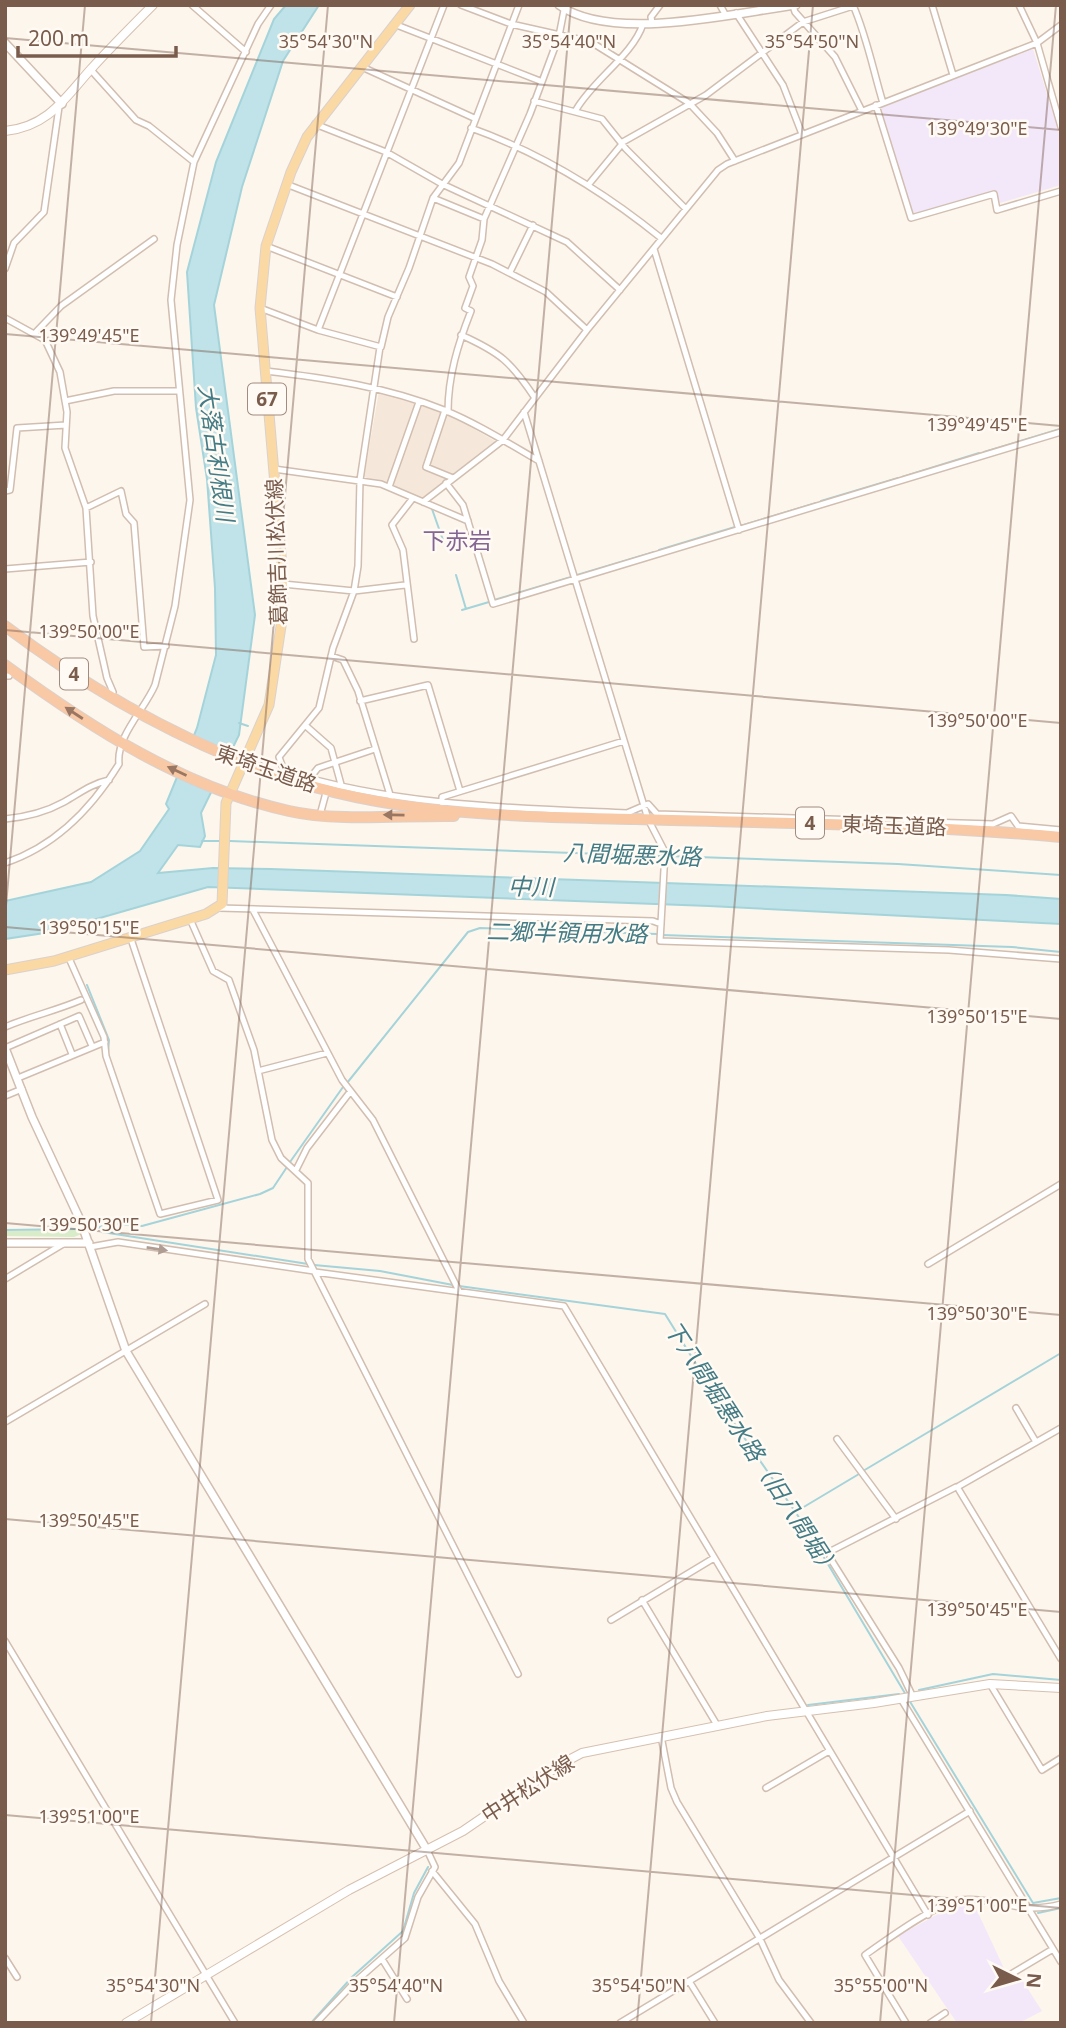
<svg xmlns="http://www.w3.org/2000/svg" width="1066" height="2028" viewBox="0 0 1066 2028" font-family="'Noto Sans','Noto Sans JP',sans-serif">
  <rect width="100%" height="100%" fill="#fdf6ec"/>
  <path fill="#f5e8da" d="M379 391 416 402 387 484 364 477Z
    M421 404 446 413 495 441 422 498 393 486Z"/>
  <path fill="#f3e8fa" d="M1033 49 1061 139V185L1000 203 996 192 912 214 881 107Z
    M960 1902 974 1904 1008 1977 1017 1972 1042 2011 1019 2023H957L898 1936Z"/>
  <path fill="#d8ecc9" d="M81 1229 82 1234 74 1237 5 1236V1231Z"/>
  <path fill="#bfe3e8" stroke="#a5d3da" stroke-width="2" d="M286 5H319L283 61 242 187 214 305 255 615 239 735 201 813 205 836 200 847 178 845 158 873 213 868 271 869 1006 895 1061 899V924L709 906 208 887 51 932 5 939V901L91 882 140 851 169 809 166 804 197 728 216 655 215 588 207 479 196 408 187 272 216 162 274 19Z"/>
  <path fill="#fdf6ec" d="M190 736 234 754 215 793 174 775Z"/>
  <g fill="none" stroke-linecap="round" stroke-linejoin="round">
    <path stroke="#a5d3da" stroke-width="2" d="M984 452 1060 429
      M902 477 979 453
      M821 501 898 478
      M432 509 444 543
      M740 526 816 503
      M659 550 735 527
      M456 575 466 609
      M577 575 654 552
      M494 600 571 577
      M462 610 489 602
      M239 723 248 726
      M202 841H221
      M230 841 661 856
      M667 856 898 864 1061 875
      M662 935 1012 947 1061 952
      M87 985 109 1040 108 1053
      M347 1083 468 932 480 928 657 934
      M290 1162 343 1087
      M5 1230 79 1229
      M88 1232 110 1223 142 1226 260 1194 273 1188 287 1167
      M102 1232 308 1264
      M314 1265 380 1271 453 1285
      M459 1286 665 1314 721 1404 807 1529 906 1695
      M863 1471 1061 1353
      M797 1511 859 1474
      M919 1690 993 1674 1061 1680
      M909 1700 1033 1903 1061 1898
      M808 1705 899 1694
      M1038 1913 1061 1908
      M311 2023 352 1977 403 1931 414 1893 428 1867"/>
    <g stroke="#d1beb0" stroke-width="8">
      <path id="minor" d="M192 5 246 52
        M461 5 511 24 591 42 689 103 717 133 735 161
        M720 5 725 14
        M853 5C867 37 873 70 883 103
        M932 5 953 75
        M1019 5 1037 43 1061 127
        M793 6 795 12 835 57 862 111
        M736 13 783 85 802 134
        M652 23 651 17 660 5
        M394 24 540 81
        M362 67 474 118
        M91 70 136 120 149 126 194 162
        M534 101 602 119 626 149 686 209
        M876 105 911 218 994 194 997 210 1061 191
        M576 110C593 80 633 55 643 24
        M315 124 386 152 442 184 567 242 620 290
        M471 128C541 153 603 191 661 238
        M621 143 706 95 803 22 853 6
        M286 184 492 264 546 292 587 330
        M589 184 622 144
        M433 198 484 219
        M266 246 397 297
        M654 249 739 530
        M5 269 14 243 44 212 59 107
        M510 272 533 225
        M260 308 318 330 381 347 388 317 409 268 433 198 459 163 519 5
        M5 318 45 340 60 372 67 412 65 448 86 508 93 616 107 678 113 692
        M318 330 444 5
        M36 332 61 306 154 239
        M461 335C501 353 511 362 535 398
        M380 347 360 480 358 566 354 591 333 648 319 708 279 757 284 771C396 806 511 808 627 813L648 804 657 814 993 824 1011 816 1018 826 1061 830
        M265 371C326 378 387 387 444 410 476 423 508 443 539 461
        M65 401 114 391H179
        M445 410 426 467 453 478
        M448 412C448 376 458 344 471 311L465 308 473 286 469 277 482 240 484 219 530 114 559 36 565 5
        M524 412 648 819 665 852 660 941 949 950 1061 959
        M274 469 381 484 468 521
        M446 483 463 505 493 604 1061 432
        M389 487 419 402
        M5 491 10 490 17 428 66 425
        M413 498 392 525 403 550 414 639
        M423 502 503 440 587 330 718 170 727 164 1037 43 1061 25
        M86 508 121 491 126 514 134 523 144 647 166 646
        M5 569 91 562
        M283 584 354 591 405 585
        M331 656 343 660 358 691 391 798
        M5 676H9
        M360 701 428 685 460 791
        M306 726 331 748 342 788
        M309 779 318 768 375 749
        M442 803V797L624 741
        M320 815 327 789
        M5 819C26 817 46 812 64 802 80 793 91 784 109 780
        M5 863C56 846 92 808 119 764 116 736 145 709 155 685L175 606 190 500 171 300 177 245 194 162 258 24 271 5
        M219 908 653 921 661 924
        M253 910 342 1080 373 1120 459 1291
        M190 919 213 971 229 980 254 1050 272 1140 281 1158 308 1183V1259L518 1674
        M68 956 104 1037 106 1056 160 1214 218 1200 130 936
        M60 1024 72 1054
        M5 1027C31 1016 55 1011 81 1000
        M5 1048 79 1016 92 1046
        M258 1071 327 1053
        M18 1078 105 1042
        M5 1096 22 1089
        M296 1170 307 1148 350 1092
        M90 1247 118 1242 314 1271
        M928 1264 1061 1184
        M315 1272 564 1306 928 1915
        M5 1279 63 1244
        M1016 1408 1036 1442
        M5 1422 205 1304
        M837 1439 896 1519
        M959 1486 1061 1428
        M959 1490 1061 1659
        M642 1600 717 1725
        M611 1620 714 1558
        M5 1641 235 2023
        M990 1684 1042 1770 1061 1758
        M913 1697 899 1668 830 1558 831 1551 956 1487
        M901 1699 1061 1962
        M661 1736 671 1788 677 1802 760 1939 779 1980 811 2023
        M766 1788 829 1751
        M432 1871 475 1924 499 1981 524 2023
        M5 1958 17 1977
        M382 1959 407 1999
        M1003 1979 1053 1949
        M689 1981 715 2023
        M316 2023 355 1982 405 1938 418 1897 435 1867 427 1850
        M620 2023 970 1811
        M906 2023 865 1955C885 1941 937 1903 959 1900 997 1896 1018 1916 1061 1904
        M930 2023 945 2013"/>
    </g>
    <g stroke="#d1beb0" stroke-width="10">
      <path id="tertiary" d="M559 5C612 43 733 13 796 5
        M5 43 62 104
        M5 1048 32 1117 81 1222 126 1351 427 1850
        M5 1243H89"/>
    </g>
    <g stroke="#d6c0b0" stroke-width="10">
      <path id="secondary" d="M5 131C48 127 65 98 91 69 111 47 132 26 153 5
        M126 2023 349 1890 463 1831 561 1764 582 1753 767 1716 874 1703 990 1684 1061 1688"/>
    </g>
    <g stroke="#dad1cd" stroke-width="11">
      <path id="primary" d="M5 970 54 961 206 914 222 904 226 803 269 705 283 613 282 567 260 308 266 246 291 172 307 137 410 5"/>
    </g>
    <g stroke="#dad1cd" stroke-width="12">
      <path id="trunk" d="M5 626C90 690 180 741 280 776 393 816 517 816 636 819 778 823 919 824 1061 837
        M5 665C91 728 184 788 289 811 337 822 404 815 454 816"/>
    </g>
    <use href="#minor" stroke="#fff" stroke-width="5"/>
    <use href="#tertiary" stroke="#fff" stroke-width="7"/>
    <use href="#secondary" stroke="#fff" stroke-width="8"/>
    <use href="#primary" stroke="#fbd9a5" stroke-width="9"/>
    <use href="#trunk" stroke="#f9c8a4" stroke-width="10"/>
  </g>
  <defs><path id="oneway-solid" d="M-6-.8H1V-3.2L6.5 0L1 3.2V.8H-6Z" transform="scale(1.75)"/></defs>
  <g fill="#9a7763">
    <use href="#oneway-solid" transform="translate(74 713) rotate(-147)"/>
    <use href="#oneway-solid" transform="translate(177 771) rotate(-155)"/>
    <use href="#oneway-solid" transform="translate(394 815) rotate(-179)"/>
  </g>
  <use fill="#af9d94" href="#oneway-solid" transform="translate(157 1249) rotate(9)"/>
  <path fill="none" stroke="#7a5c4d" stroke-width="2" stroke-opacity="0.45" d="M5 38 1061 130M5 334 1061 426M5 630 1061 723M5 917 85 5M5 927 1061 1019M5 1223 1061 1315M5 1519 1061 1612M5 1815 1061 1908M151 2023 328 5M394 2023 571 5M637 2023 813 5M880 2023 1056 5"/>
  <g text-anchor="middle" stroke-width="5" stroke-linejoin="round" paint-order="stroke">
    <g fill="#fffaf3" stroke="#a28b7f" stroke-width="2">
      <rect x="248" y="383.5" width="38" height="31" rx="5"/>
      <rect x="60" y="658.5" width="28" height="31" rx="5"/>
      <rect x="796" y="807.5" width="28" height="31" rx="5"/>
    </g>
    <g font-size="19" font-weight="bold" fill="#7a5c4d">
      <text x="267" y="406">67</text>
      <text x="74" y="681">4</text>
      <text x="810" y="830">4</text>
    </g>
    <g font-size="21" fill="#7a5c4d" stroke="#fffaf3">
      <text transform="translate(277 552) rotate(-92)" y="7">葛飾吉川松伏線</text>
      <text transform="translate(266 769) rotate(19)" y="7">東埼玉道路</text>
      <text transform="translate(894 826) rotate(2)" y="7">東埼玉道路</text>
      <text transform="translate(528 1789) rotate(-33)" y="7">中井松伏線</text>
    </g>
    <g font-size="23" font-style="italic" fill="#437c86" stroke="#fffaf3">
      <text transform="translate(216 453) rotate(82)" y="8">大落古利根川</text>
      <text transform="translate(632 855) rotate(2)" y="8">八間堀悪水路</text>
      <text transform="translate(531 887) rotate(1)" y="8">中川</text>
      <text transform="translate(567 933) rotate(1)" y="8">二郷半領用水路</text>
      <text transform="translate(752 1449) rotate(57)" y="8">下八間堀悪水路（旧八間堀）</text>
    </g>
    <g font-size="23" fill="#846695" stroke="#fffaf3">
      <text x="457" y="549">下赤岩</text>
    </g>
  </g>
  <g font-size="18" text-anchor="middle" fill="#7a5c4d" stroke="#fffaf3" stroke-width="5" stroke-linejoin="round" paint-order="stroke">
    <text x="326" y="48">35°54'30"N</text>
    <text x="569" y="48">35°54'40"N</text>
    <text x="812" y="48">35°54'50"N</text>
    <text x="977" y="135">139°49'30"E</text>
    <text x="89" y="342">139°49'45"E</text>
    <text x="977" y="431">139°49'45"E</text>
    <text x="89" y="638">139°50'00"E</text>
    <text x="977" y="727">139°50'00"E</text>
    <text x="89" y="934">139°50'15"E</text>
    <text x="977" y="1023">139°50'15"E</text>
    <text x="89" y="1231">139°50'30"E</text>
    <text x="977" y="1320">139°50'30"E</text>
    <text x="89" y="1527">139°50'45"E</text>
    <text x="977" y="1616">139°50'45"E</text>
    <text x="89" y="1823">139°51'00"E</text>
    <text x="977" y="1912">139°51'00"E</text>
    <text x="153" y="1992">35°54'30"N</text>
    <text x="396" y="1992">35°54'40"N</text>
    <text x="639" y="1992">35°54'50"N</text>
    <text x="881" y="1992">35°55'00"N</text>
  </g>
  <rect width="1066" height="2028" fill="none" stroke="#7a5c4d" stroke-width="14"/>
  <g transform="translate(1017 1979) rotate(95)" stroke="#fffaf3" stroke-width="5" paint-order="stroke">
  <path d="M0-5L12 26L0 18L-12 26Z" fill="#7a5c4d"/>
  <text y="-10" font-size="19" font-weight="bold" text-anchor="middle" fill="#7a5c4d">N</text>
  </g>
  <path d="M18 46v10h158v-10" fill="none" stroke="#7a5c4d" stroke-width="3.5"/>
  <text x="28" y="46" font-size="21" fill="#7a5c4d" stroke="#fffaf3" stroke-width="5" paint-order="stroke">200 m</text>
</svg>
